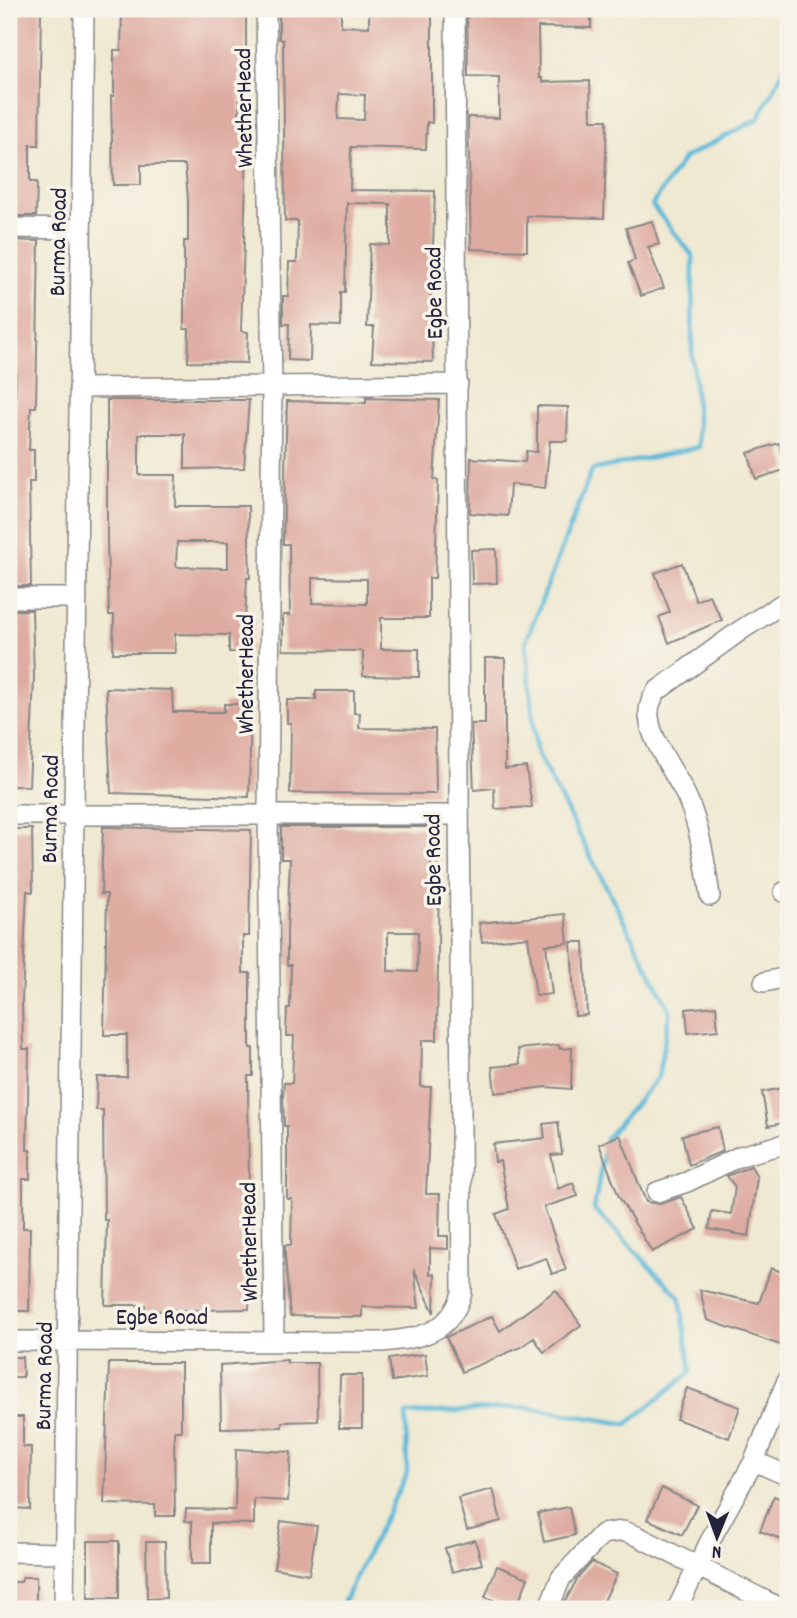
<svg xmlns="http://www.w3.org/2000/svg" width="797" height="1618" viewBox="0 0 797 1618" font-family="Dekko,sans-serif">
  <rect width="100%" height="100%" fill="#f7f3e8"/>
  <filter id="ink" filterUnits="userSpaceOnUse"><feTurbulence type="fractalNoise" baseFrequency=".0143" numOctaves="2"/><feDisplacementMap in="SourceGraphic" scale="14" xChannelSelector="R" yChannelSelector="G"/><feConvolveMatrix kernelMatrix="1 2 1 2 8 2 1 2 1" color-interpolation-filters="sRGB"/></filter>
  <filter id="wash" filterUnits="userSpaceOnUse"><feTurbulence type="fractalNoise" baseFrequency=".00686" numOctaves="4" result="noise"/><feDisplacementMap in="SourceGraphic" scale="28" xChannelSelector="R" yChannelSelector="G"/><feGaussianBlur stdDeviation="1.57" result="paint"/><feColorMatrix in="noise" values="0 0 0 0 0 0 0 0 0 0 0 0 0 0 0 0 0 1.4 0 .05"/><feComposite in="paint" operator="in"/></filter>
  <g filter="url(#wash)">
    <rect width="100%" height="100%" fill="#efe9d2"/>
    <g fill="none" stroke-linecap="round" stroke-linejoin="round">
      <path stroke="#59b8d8" stroke-width="4.5" d="M340 1609 407 1473 406 1414 524 1407 627 1424 691 1372 680 1297 594 1209 606 1139 658 1077 670 1010 536 751 526 641 592 470 699 447 692 350 693 256 652 205 684 158 758 119 788 62"/>
    </g>
    <g id="blocks">
      <path fill="#deaba1" fill-rule="evenodd" d="M9 9H41L39 145H30V182H37L36 216H9Z
        M122 9 246 11V74H240L239 121H248L241 331 248 332 247 363 188 362 189 329H184V241H188V199L185 165H141V185H113L111 96H114V50H121Z
        M279 9H341V26L369 27V9L432 10V123L427 122 426 149 351 147 350 190 435 191 431 300 433 362 372 361 374 327H367L370 244 390 245V204L347 203 345 292H341V326L311 325 310 361 288 360 289 324H283V296H288L289 262H297L298 221H285L283 40 279 39ZM339 94 365 95 364 120 338 119Z
        M467 9H487V14L551 15V9H591V28L538 27 539 78H542V82L590 81 591 120H607L604 218 527 216V251L471 249 468 117 499 118V77L468 76Z
        M652 221 659 244 648 247 664 288 641 296 628 263 635 260 626 228Z
        M9 240 39 241 36 407H31L29 450H34V482H29L31 586H9V450L11 410H15L16 373V341H9Z
        M366 398 439 400 434 480H438L435 578H429V618H381V649H419V677L363 676V651L283 650V615H290L289 544H283L287 401 366 403ZM312 578 367 579V604L312 603Z
        M107 400H249L244 468 185 469V434H139V475H176L175 506H248L250 578H247L245 622H251L250 652H229V635L175 634V653H113L114 615H109L107 540ZM177 542H228V568L176 567Z
        M537 406 568 407 567 441H550L545 488 510 484 508 516 470 513 471 458 525 462 526 451 537 452Z
        M779 443 787 469 756 479 748 453Z
        M496 549 497 583 472 584 471 550Z
        M682 563 696 601 709 595 722 620 669 643 659 617 670 612 655 573Z
        M9 610H32L34 679 29 786H9Z
        M485 658H505V769L526 767 532 807 495 809 494 788 474 790 471 724H485Z
        M106 688 172 690 173 712H224V704H251L249 797 111 793Z
        M316 691H354V713H360L359 728 435 729 436 794 290 793 291 723H287V700H316Z
        M103 827 251 830 249 936H243V973H250V1048H253V1076H248L249 1191H254L249 1309 145 1311V1305H105L107 1220H104L103 1110H96L97 1077H127V1035H104L107 894H101Z
        M281 827H431V866H439L437 1040H422L421 1087H431L426 1194H440L439 1236H448V1249L430 1248V1274H435L434 1313 414 1269 419 1308 362 1307V1317L290 1316 285 1256V1245H291L292 1199H287V1126H284L283 1096 284 1083H292L294 1036H286L287 1008H290L291 965H287V930L290 859H281ZM388 932H418L417 972 388 971Z
        M9 829H32L33 892 27 891 22 1000 23 1049H29L27 1150H30V1179H23V1228H30L29 1311H9Z
        M565 914 568 943 546 945 552 994 536 996 528 937 482 942 479 923Z
        M571 942H584L587 1015 575 1016Z
        M716 1006 718 1030 688 1033 686 1009Z
        M559 1045 560 1049 572 1048 571 1089 546 1087 495 1093 492 1067 520 1064 518 1049Z
        M788 1087V1122L768 1126 762 1092Z
        M558 1122 562 1154 551 1155 558 1189 573 1183 578 1196 544 1207 566 1270 552 1274 546 1258 515 1269 496 1214 509 1209 500 1161 495 1162 493 1144 545 1138 543 1124Z
        M718 1127 723 1151 689 1165 682 1135Z
        M620 1135 646 1202 660 1204 681 1197 698 1229 652 1252 619 1197 599 1144Z
        M751 1166 757 1177 749 1236 709 1229 712 1211 731 1214 735 1187 727 1176Z
        M771 1268 788 1274V1321L780 1345 707 1320 700 1290 759 1303Z
        M556 1290 581 1325 544 1352 534 1338 521 1347 462 1372 446 1337 492 1316 500 1331Z
        M425 1354 428 1376 392 1381 389 1359Z
        M9 1357H22L23 1377H9Z
        M287 1360V1363H317L318 1421 282 1422V1427L221 1428 220 1365Z
        M109 1363H181V1431H174L175 1516H155V1505L104 1504Z
        M340 1375H362V1428H339Z
        M687 1388 740 1407 729 1438 676 1419Z
        M9 1417H23V1447H31L30 1509 9 1508Z
        M236 1449 291 1452 288 1501 254 1499V1524L211 1523V1563H192V1522L185 1521 186 1509 235 1510Z
        M662 1488 697 1505 682 1535 647 1519Z
        M493 1489 501 1521 467 1530 458 1498Z
        M774 1496 788 1502V1542L760 1531Z
        M569 1507 575 1535 544 1542 538 1513Z
        M281 1521 317 1526 309 1574 274 1568Z
        M475 1540 482 1564 452 1572 445 1548Z
        M88 1541H119V1598H88Z
        M146 1542H165L166 1598 147 1599Z
        M592 1562 617 1574 600 1609H561L577 1579Z
        M497 1566 528 1578 516 1609 485 1597Z
        M23 1577H36V1609H12V1605H9V1582H21Z"/>
    </g>
  </g>
  <g filter="url(#ink)">
    <use href="#blocks" fill-opacity="0" stroke="#888686" stroke-width="2"/>
    <g fill="none" stroke-linecap="round" stroke-linejoin="round">
      <g stroke="#888686" stroke-width="22">
        <path id="minor" d="M266 9 272 385 268 814 274 1341
          M9 228 81 229
          M79 388 458 384
          M9 598H77
          M9 815H456
          M784 892 788 894
          M710 896C705 863 701 831 688 800 677 774 652 745 649 717 648 707 651 699 657 691L741 630 788 600
          M764 982 788 977
          M657 1192 687 1182 740 1156 788 1143
          M9 1341 382 1342C420 1338 450 1334 462 1293 457 865 459 437 455 9
          M754 1461 788 1476
          M9 1552 65 1553
          M64 1609 84 9
          M548 1609 561 1578 602 1534 623 1531 637 1536 782 1609
          M677 1609 714 1533 754 1461 788 1378"/>
      </g>
      <use href="#minor" stroke="#fff" stroke-width="19"/>
    </g>
  </g>
  <g text-anchor="middle" stroke-width="7" stroke-linejoin="round" paint-order="stroke">
    <g font-size="24" fill="#22223b" stroke="#f7f3e8">
      <text transform="translate(243 108) rotate(-91)" y="8">WhetherHead</text>
      <text transform="translate(57 242) rotate(-89)" y="8">Burma Road</text>
      <text transform="translate(433 293) rotate(-91)" y="8">Egbe Road</text>
      <text transform="translate(245 674) rotate(-90)" y="8">WhetherHead</text>
      <text transform="translate(49 809) rotate(-89)" y="8">Burma Road</text>
      <text transform="translate(432 860) rotate(-91)" y="8">Egbe Road</text>
      <text transform="translate(248 1242) rotate(-91)" y="8">WhetherHead</text>
      <text x="162" y="1324">Egbe Road</text>
      <text transform="translate(43 1376) rotate(-89)" y="8">Burma Road</text>
    </g>
  </g>
  <rect width="797" height="1618" fill="none" stroke="#f7f3e8" stroke-width="35"/>
  <g transform="translate(717 1537) rotate(181)" stroke="#f7f3e8" stroke-width="5" paint-order="stroke">
  <path d="M0-5L12 26L0 18L-12 26Z" fill="#22223b"/>
  <text y="-10" font-size="19" font-weight="bold" text-anchor="middle" fill="#22223b">N</text>
  </g>
</svg>
